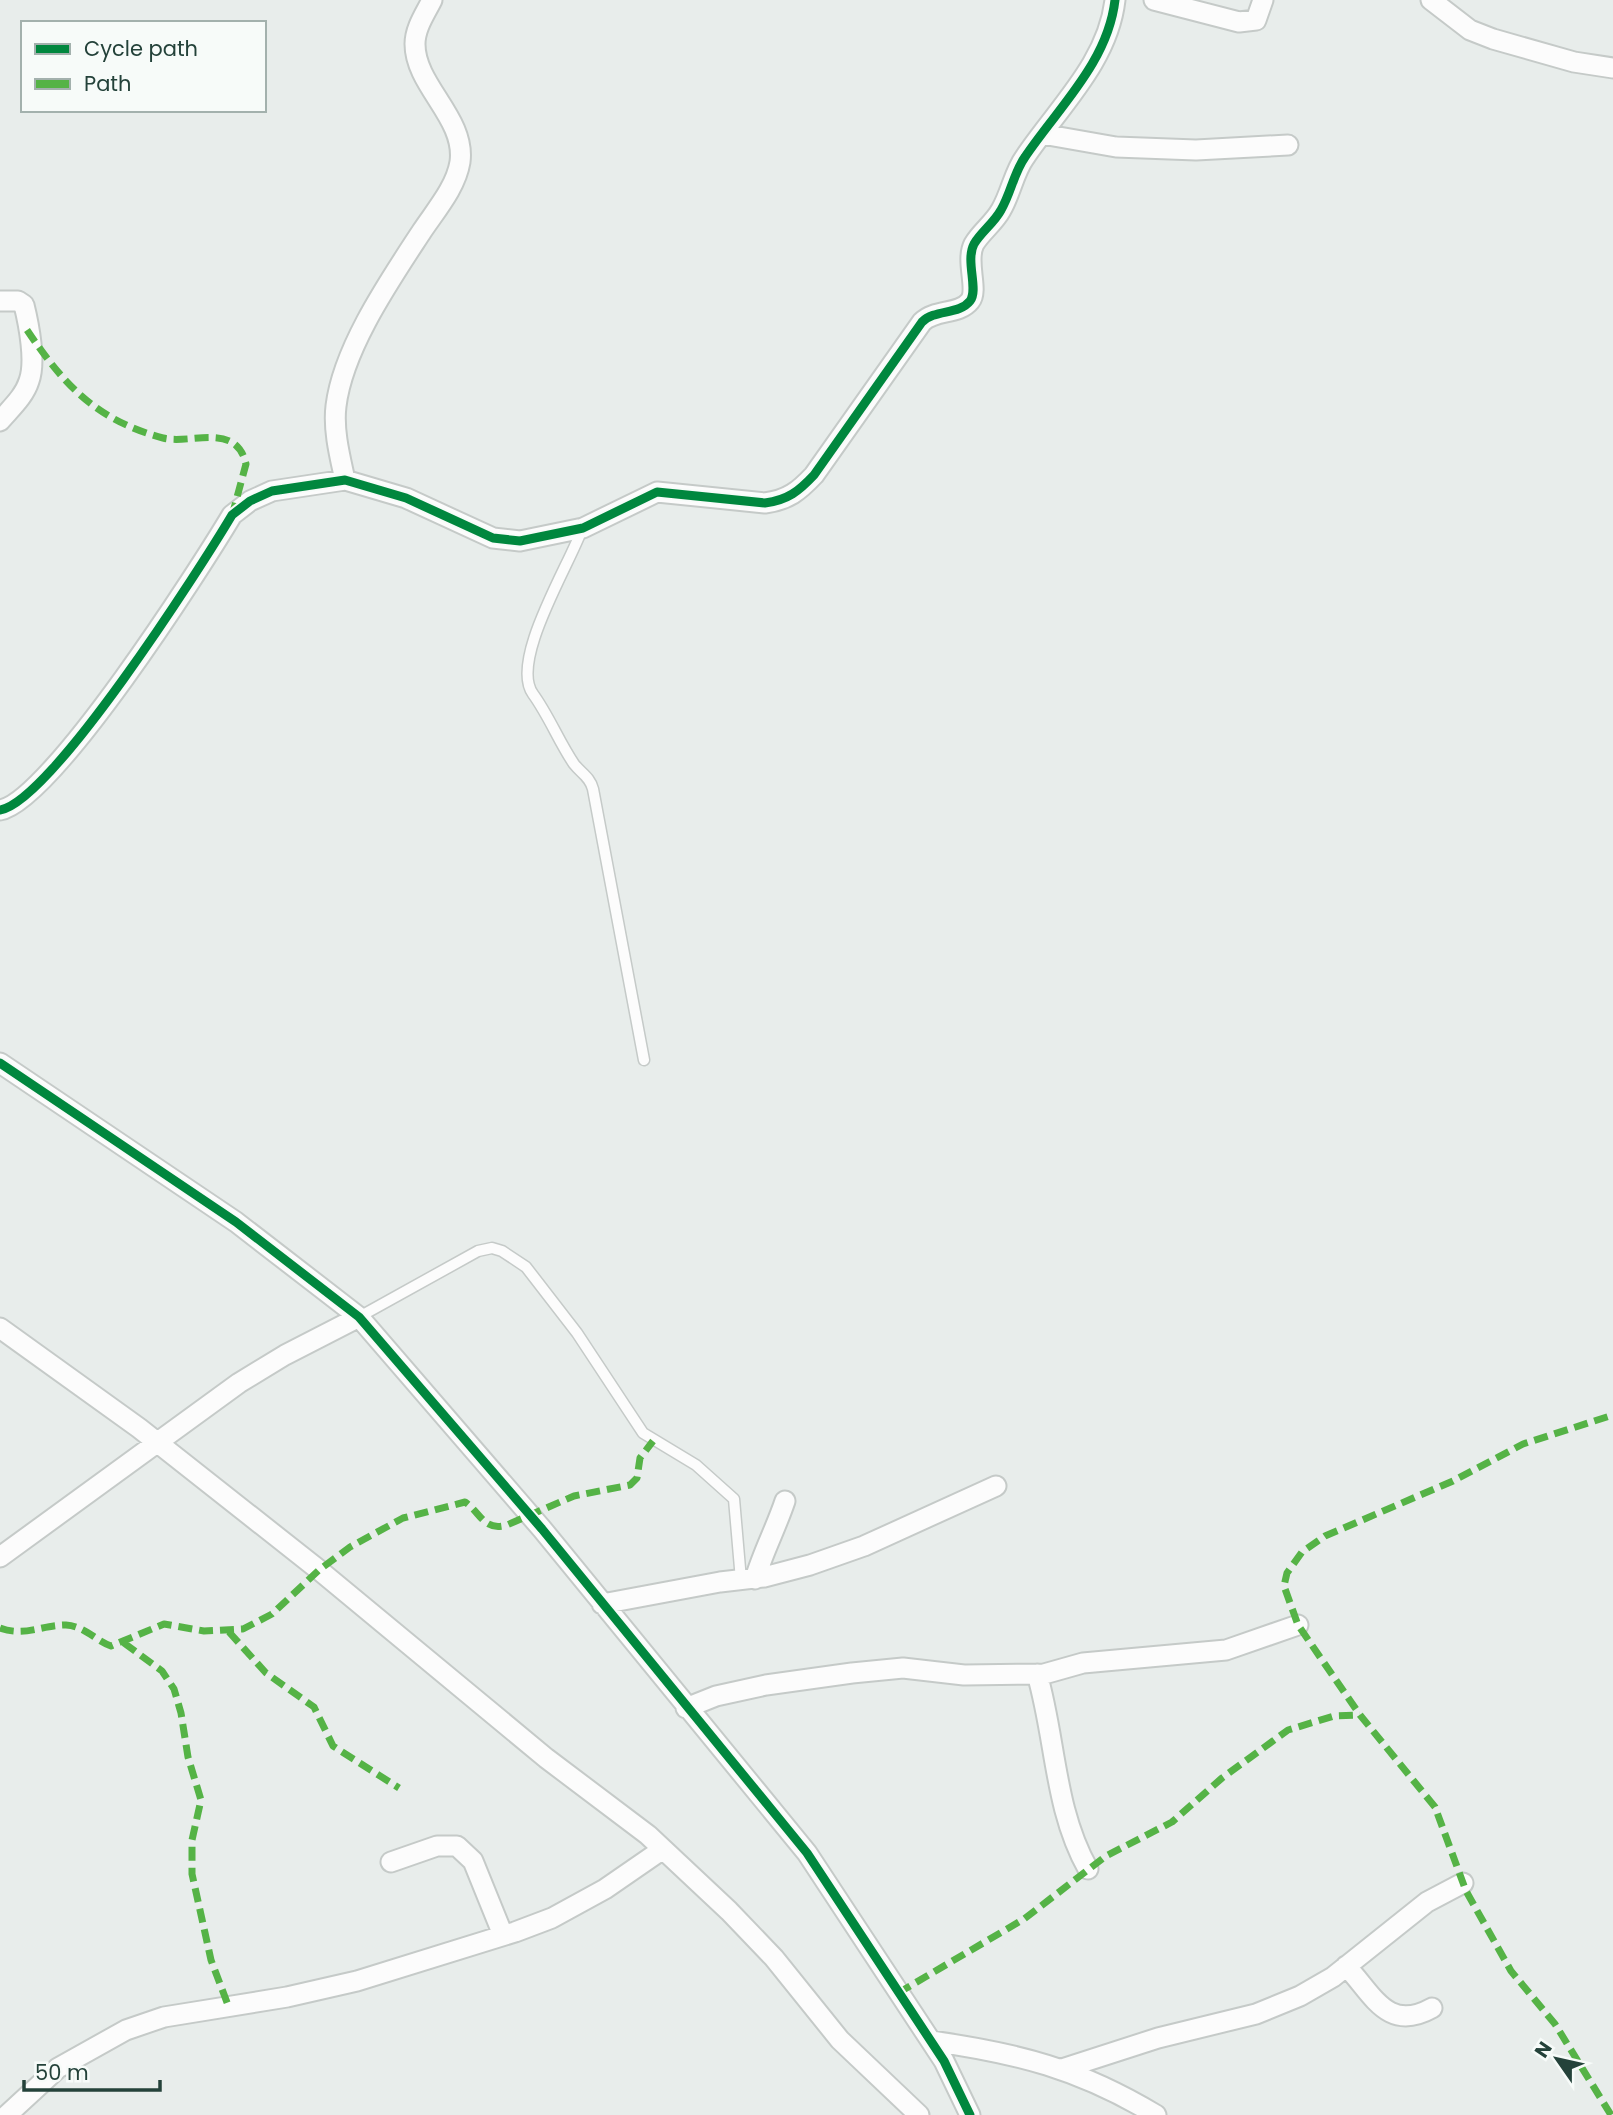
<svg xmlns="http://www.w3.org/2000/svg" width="1613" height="2115" viewBox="0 0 1613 2115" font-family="Poppins,sans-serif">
  <rect width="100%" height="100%" fill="#e8edeb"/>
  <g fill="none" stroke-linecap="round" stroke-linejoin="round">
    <g stroke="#c5cac8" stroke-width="13">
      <path id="service" d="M582 529C570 564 509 661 533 694 549 716 559 742 574 764 581 773 590 777 593 789L644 1060
        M359 1317 478 1251 492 1248 502 1251 526 1267 577 1333 643 1433 696 1465 734 1499 741 1580"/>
    </g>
    <g stroke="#c5cac8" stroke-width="23">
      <path id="minor" d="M1154 0 1239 22 1256 20 1263 0
        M1431 0 1470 30 1493 39 1574 62 1613 68
        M1042 134 1116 147 1196 150 1288 145
        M0 301H18L24 305C29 325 36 362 29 381 24 397 10 409 0 421
        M345 480C340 457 333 430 336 406 343 348 390 280 422 231 436 210 456 187 460 162 466 118 415 86 415 44 415 28 425 14 432 0
        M0 810C51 802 201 567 232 515L250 501 272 491 345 480 406 498 493 538 520 541 583 528 657 492 765 503C788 500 799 491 814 475L922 322C935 309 959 315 970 301 979 290 965 261 974 244 981 232 994 223 1001 210 1011 193 1014 172 1025 157 1058 108 1108 62 1115 0
        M0 1063 236 1222 359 1317 542 1529 807 1853 944 2061 970 2115
        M0 1328 139 1428 319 1570 546 1758 648 1835 729 1911 774 1958 840 2040 919 2115
        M0 1557 239 1383 285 1355 359 1317
        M755 1579C763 1552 776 1528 785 1501
        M602 1604 720 1582 764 1577 810 1565 864 1546 996 1486
        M1037 1674C1056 1739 1054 1809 1088 1869
        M686 1708 716 1696 766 1685 852 1673 903 1668 964 1675 1044 1674 1083 1663 1226 1650 1298 1625
        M391 1862 437 1846H457L473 1861 503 1935
        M1346 1966C1373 1994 1387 2033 1432 2008
        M931 2041C1017 2053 1080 2069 1156 2115
        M1062 2069 1158 2038 1256 2014 1300 1996 1333 1977 1427 1902 1463 1883
        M7 2115 58 2068 126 2030 164 2017 287 1997 357 1981 515 1932 552 1918 605 1889 663 1849"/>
    </g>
    <use href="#service" stroke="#fcfcfc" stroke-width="10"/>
    <use href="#minor" stroke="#fcfcfc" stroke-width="19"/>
    <path stroke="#55b346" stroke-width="7" stroke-dasharray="14 7" stroke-linecap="butt" d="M27 330C64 385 96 420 163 438 191 445 236 421 246 464L233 512
      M0 1628C24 1637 42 1625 66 1625 84 1626 95 1640 111 1646L164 1624 204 1631 243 1629 272 1614 319 1570 350 1547 403 1518 465 1502C481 1513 484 1532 507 1525L574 1496 630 1485 637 1478 640 1458 653 1441
      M229 1632 266 1673 314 1707 333 1746 399 1788
      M124 1643 162 1671 174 1689 181 1713 188 1757 201 1800 192 1840V1874L211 1960 228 2005
      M898 1993 1024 1919 1106 1856 1172 1822 1222 1778 1288 1730 1334 1716 1360 1715
      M1611 2115 1555 2024 1511 1971 1466 1891 1435 1807 1360 1715 1298 1625 1284 1586 1287 1573 1302 1552 1325 1536 1453 1481 1523 1444 1613 1415"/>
    <g stroke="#f7fbf9" stroke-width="13">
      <path id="cycleway" d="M0 810C51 802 201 567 232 515L250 501 272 491 345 480 406 498 493 538 520 541 583 528 657 492 765 503C788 500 799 491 814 475L922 322C935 309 959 315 970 301 979 290 965 261 974 244 981 232 994 223 1001 210 1011 193 1014 172 1025 157 1058 108 1108 62 1115 0
        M0 1063 236 1222 359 1317 542 1529 807 1853 944 2061 970 2115"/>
    </g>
    <use href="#cycleway" stroke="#00873e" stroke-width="9"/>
  </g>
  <rect x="21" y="21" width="245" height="91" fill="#f7fbf9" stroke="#a3b1ad" stroke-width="2"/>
  <rect x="35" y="44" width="35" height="10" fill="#00873e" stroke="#a3b1ad" stroke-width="2"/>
  <text x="84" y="56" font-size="21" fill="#24423a">Cycle path</text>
  <rect x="35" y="79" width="35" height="10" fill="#55b346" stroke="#a3b1ad" stroke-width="2"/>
  <text x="84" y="91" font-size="21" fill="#24423a">Path</text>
  <g transform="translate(1557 2059) rotate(304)" stroke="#f7fbf9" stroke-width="5" paint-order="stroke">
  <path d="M0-5L12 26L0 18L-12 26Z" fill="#24423a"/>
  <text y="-10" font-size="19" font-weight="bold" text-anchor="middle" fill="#24423a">N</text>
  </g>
  <path d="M24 2080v10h136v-10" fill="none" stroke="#24423a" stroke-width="3.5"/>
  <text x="35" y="2080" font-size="21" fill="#24423a" stroke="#f7fbf9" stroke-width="5" paint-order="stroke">50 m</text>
</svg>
